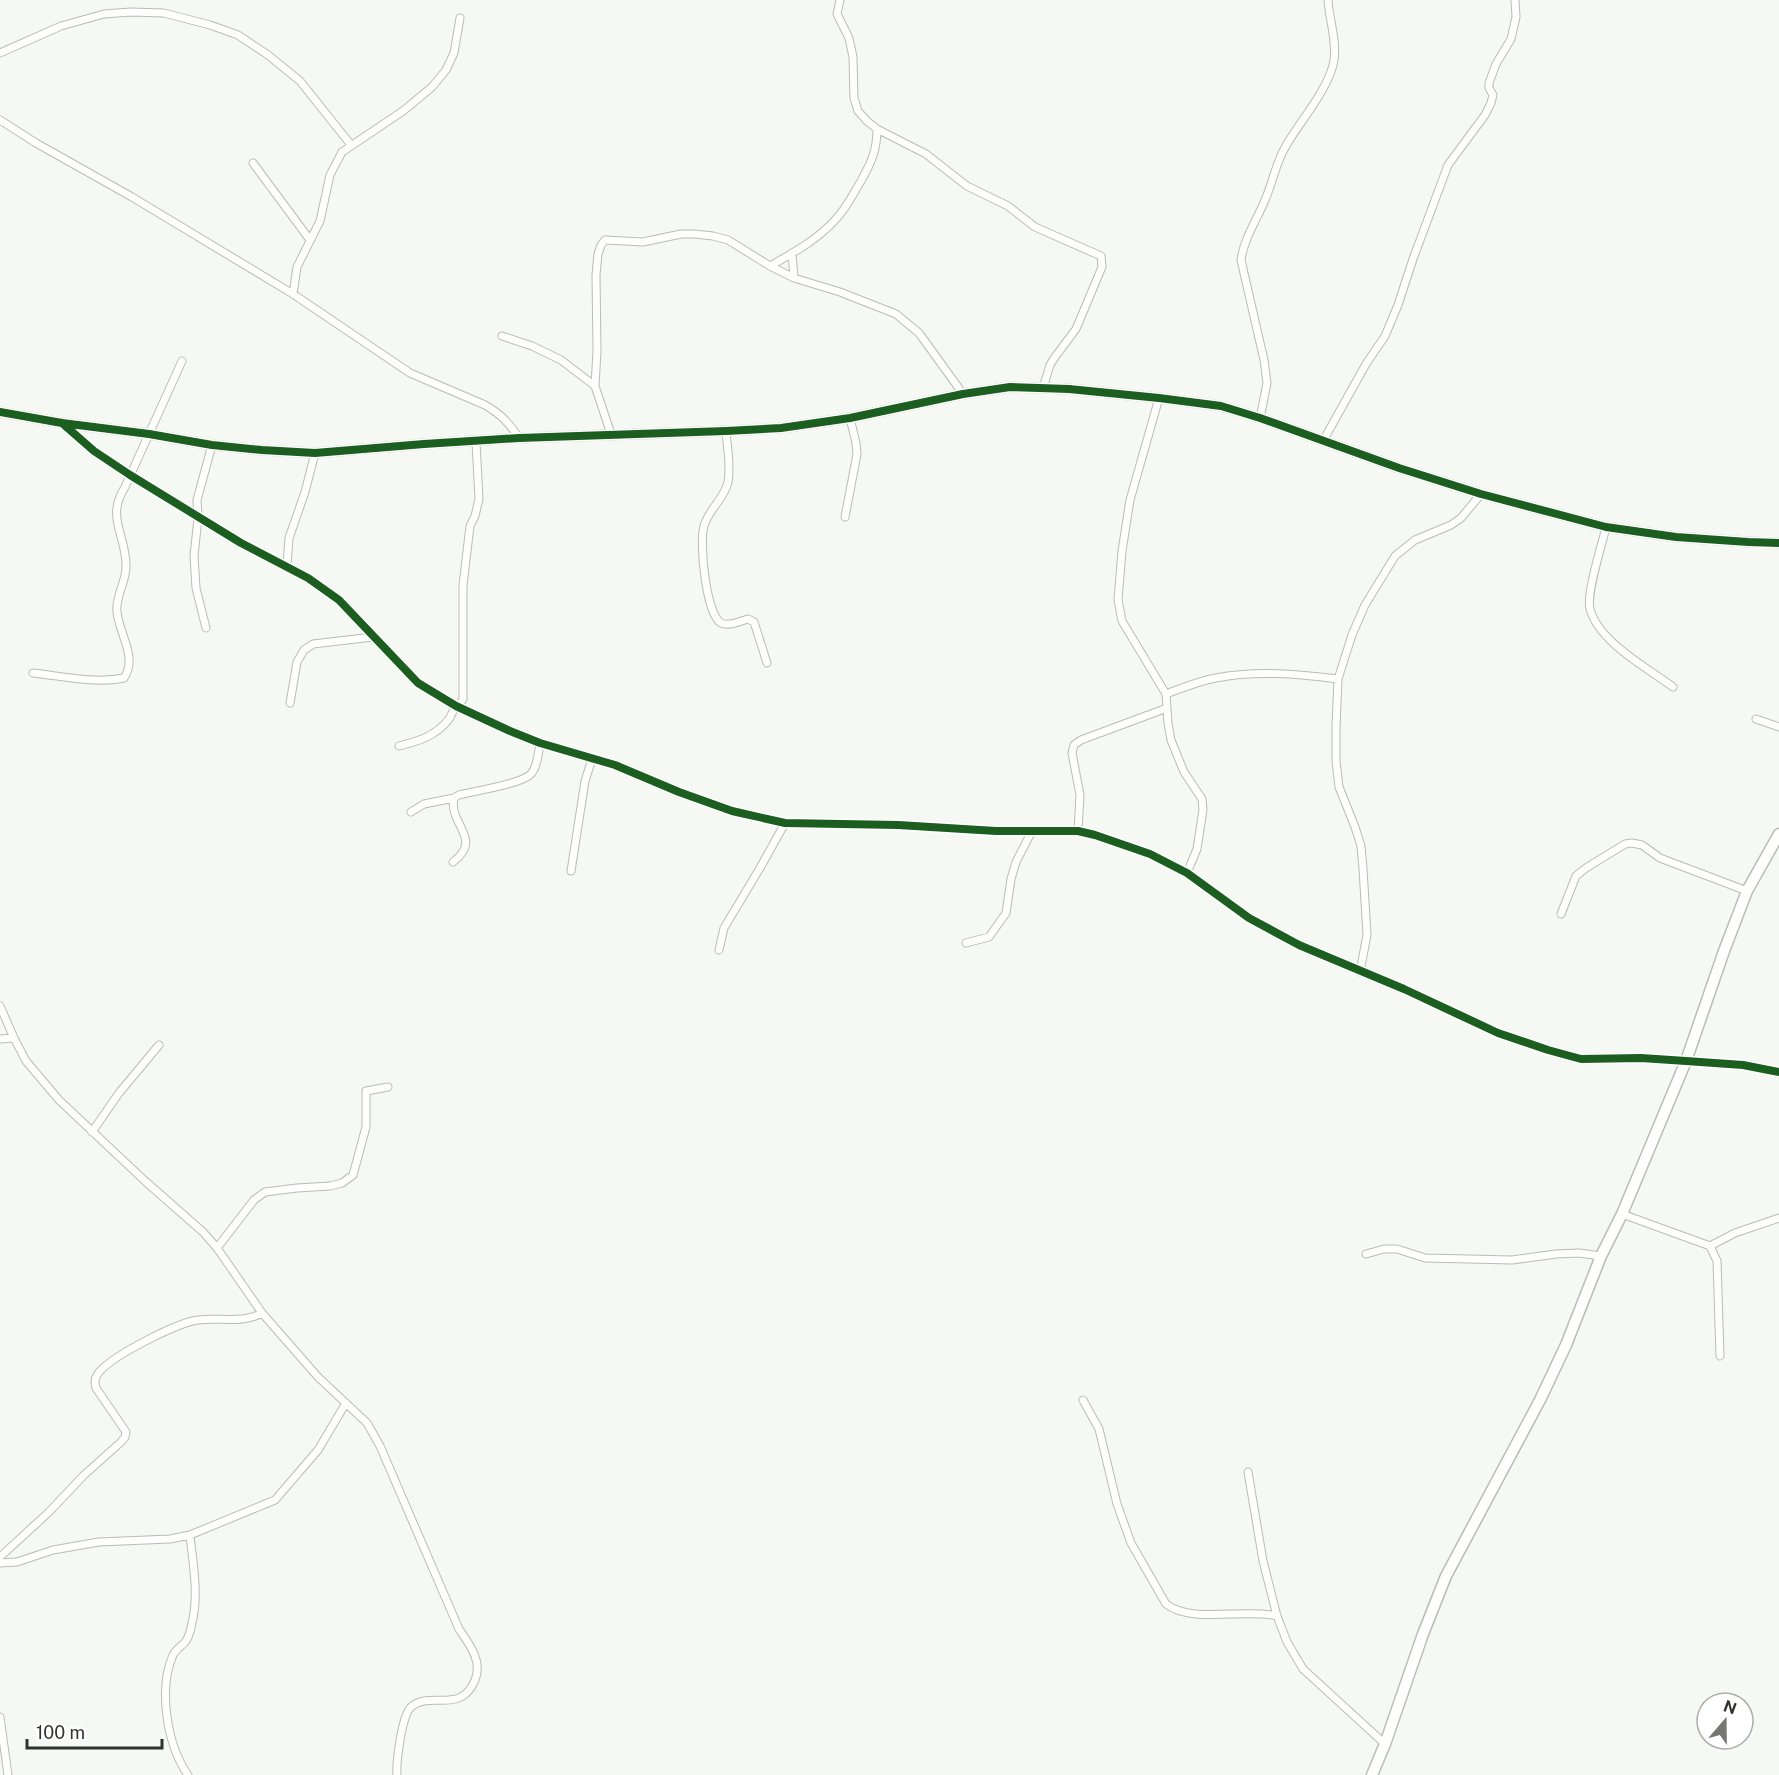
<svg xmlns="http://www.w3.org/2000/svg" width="1779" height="1775" viewBox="0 0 1779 1775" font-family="'Public Sans',sans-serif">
  <rect width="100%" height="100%" fill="#f6f8f3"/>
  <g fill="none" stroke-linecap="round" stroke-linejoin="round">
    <g stroke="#babcb7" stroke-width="9">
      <path id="minor" d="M840 0 837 14 849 38 853 57 854 98 858 111 867 121 877 129 926 154 967 186 1008 206 1035 227 1101 256 1102 267 1076 329 1055 357 1050 365 1043 388
        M0 53 61 26 104 14 131 12 164 13 210 25 238 35 268 55 300 81 351 145
        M0 120 36 143 132 197 293 294 410 373 485 405C502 415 508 422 519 438
        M253 163 310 240
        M792 253 794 278
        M770 266C793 253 817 240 835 220 846 209 853 194 861 181 871 163 877 151 877 129
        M293 294 297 267 320 221 330 175 342 152 403 111 432 87 446 70 454 53 460 18
        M502 336 532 346 561 360 595 386
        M1159 398 1130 500 1122 551 1118 600 1122 621 1166 694 1168 723 1171 740 1184 772 1202 799 1203 810 1197 849 1187 873
        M1260 418 1267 383 1264 360 1241 260C1244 238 1257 220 1265 200 1273 182 1276 161 1287 144 1300 122 1331 85 1334 60 1337 40 1329 19 1328 0
        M62 423 94 451 130 475 241 543 308 578 339 600 418 683 456 706 510 731 540 743 615 765 679 792 732 811 785 823 898 825 996 831H1078L1095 835 1150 854 1187 873 1249 918 1299 945 1404 989 1498 1033 1548 1050 1581 1059 1641 1058 1686 1061 1743 1065 1779 1072
        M726 431C727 447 731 466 728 482 725 498 708 510 704 526 699 543 706 614 721 623 728 627 741 621 748 619L754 622 767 663
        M611 434 595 386 597 351 596 275 598 254 601 245 605 240 643 242 681 234H694L713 236 728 240 770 266 794 278 840 292 896 314 919 333 963 394
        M1323 441 1366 364 1385 336 1398 305 1413 259 1448 165 1485 115 1491 103 1493 95 1489 88V83L1496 64 1511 39 1516 17 1515 0
        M845 517 857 454 856 443 850 418
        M1606 527C1602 545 1586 593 1590 609 1599 642 1646 667 1673 687
        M287 566 289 538 305 492 315 453
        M206 628 196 588 194 556 198 518 197 500 212 445
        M33 673C62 676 95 684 124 678 138 657 119 634 117 612 115 597 126 582 126 567 127 536 105 518 125 487L182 361
        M1166 694C1182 688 1199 681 1216 678 1256 670 1298 674 1338 679
        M290 703 297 662 304 650 313 644 373 637
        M1756 719 1779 727
        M399 746C419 741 436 736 449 719 452 715 453 709 457 706 459 704 462 702 463 699V585L470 526 475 516 479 499 476 442
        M411 812 424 804 454 798
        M1078 831 1080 795 1072 753 1074 745 1081 740 1167 708
        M453 862C484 838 448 825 454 798L459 795C474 791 522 784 531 774 538 766 538 753 540 743
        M571 871 585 781 592 759
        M1561 914 1576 876 1586 868 1625 844 1632 843 1642 845 1660 858 1747 891
        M966 943 989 937 1006 913 1011 879 1016 862 1032 831
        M719 950 724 928 760 868 785 823
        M1360 972 1367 935 1363 869 1361 846 1355 827 1339 787 1336 761V727L1338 679 1352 635 1365 605 1395 556 1415 540 1451 525 1461 518 1481 494
        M0 1006 14 1038 26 1061 59 1100 145 1181 203 1232 217 1248 262 1313 318 1377 367 1423 380 1446 459 1629C469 1644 483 1661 475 1680 461 1715 430 1690 411 1707 402 1715 396 1762 397 1775
        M0 1039 14 1038
        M92 1132 119 1093 159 1045
        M1622 1214 1710 1246 1717 1261 1720 1356
        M1710 1246 1735 1233 1779 1218
        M217 1248 254 1200 265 1192 297 1188 330 1186 342 1183 353 1175 366 1127V1091L388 1087
        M1366 1254 1384 1249H1397L1425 1258 1512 1260 1556 1254 1579 1253 1601 1256
        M1083 1400 1099 1429 1117 1504 1131 1543 1166 1604C1192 1624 1245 1608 1277 1616
        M1248 1472 1263 1561 1277 1616 1287 1642 1303 1669 1385 1744
        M0 1557 49 1512 83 1476 121 1442 125 1437 126 1432 96 1388C95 1383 94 1380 97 1375 107 1358 178 1322 198 1320 219 1317 243 1324 262 1313
        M0 1563 17 1562 53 1550 99 1542 170 1539 190 1535 275 1500 318 1450 346 1403
        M0 1717 8 1775
        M188 1775C167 1745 158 1689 173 1655 176 1649 182 1646 186 1641 189 1636 191 1629 192 1623 199 1595 193 1564 190 1535"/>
    </g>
    <g stroke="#babcb7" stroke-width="11">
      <path id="tertiary" d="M0 412 62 423 149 434 212 445 262 450 315 453 424 444 519 438 726 431 781 428 850 418 963 394 1010 387 1069 389 1159 398 1221 406 1260 418 1399 468 1481 494 1606 527 1676 537 1748 542 1779 543"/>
    </g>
    <g stroke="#babcb7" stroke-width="13">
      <path id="secondary" d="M1372 1775 1385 1744 1423 1634 1446 1576 1540 1400 1566 1345 1601 1256 1622 1214 1686 1061 1724 951 1747 891 1779 834"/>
    </g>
    <use href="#minor" stroke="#fefefd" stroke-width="7"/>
    <use href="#tertiary" stroke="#fefefd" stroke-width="9"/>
    <use href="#secondary" stroke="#fefefd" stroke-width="10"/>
    <g stroke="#fff" stroke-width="11">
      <path id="cycleway" d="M0 412 62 423 149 434 212 445 262 450 315 453 424 444 519 438 726 431 781 428 850 418 963 394 1010 387 1069 389 1159 398 1221 406 1260 418 1399 468 1481 494 1606 527 1676 537 1748 542 1779 543
        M62 423 94 451 130 475 241 543 308 578 339 600 418 683 456 706 510 731 540 743 615 765 679 792 732 811 785 823 898 825 996 831H1078L1095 835 1150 854 1187 873 1249 918 1299 945 1404 989 1498 1033 1548 1050 1581 1059 1641 1058 1686 1061 1743 1065 1779 1072"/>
    </g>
    <use href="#cycleway" stroke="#1b5e20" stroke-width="8"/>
  </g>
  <g transform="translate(1725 1721) rotate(20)"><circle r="28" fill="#ffffff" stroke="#adadab" stroke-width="1.5"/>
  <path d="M0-4.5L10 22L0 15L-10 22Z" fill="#767773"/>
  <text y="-9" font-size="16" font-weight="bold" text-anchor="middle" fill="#31322e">N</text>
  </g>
  <path d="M27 1739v9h135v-9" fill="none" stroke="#31322e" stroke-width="3"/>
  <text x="36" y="1739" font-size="18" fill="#31322e" stroke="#ffffff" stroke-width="4.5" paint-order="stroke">100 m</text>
</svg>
